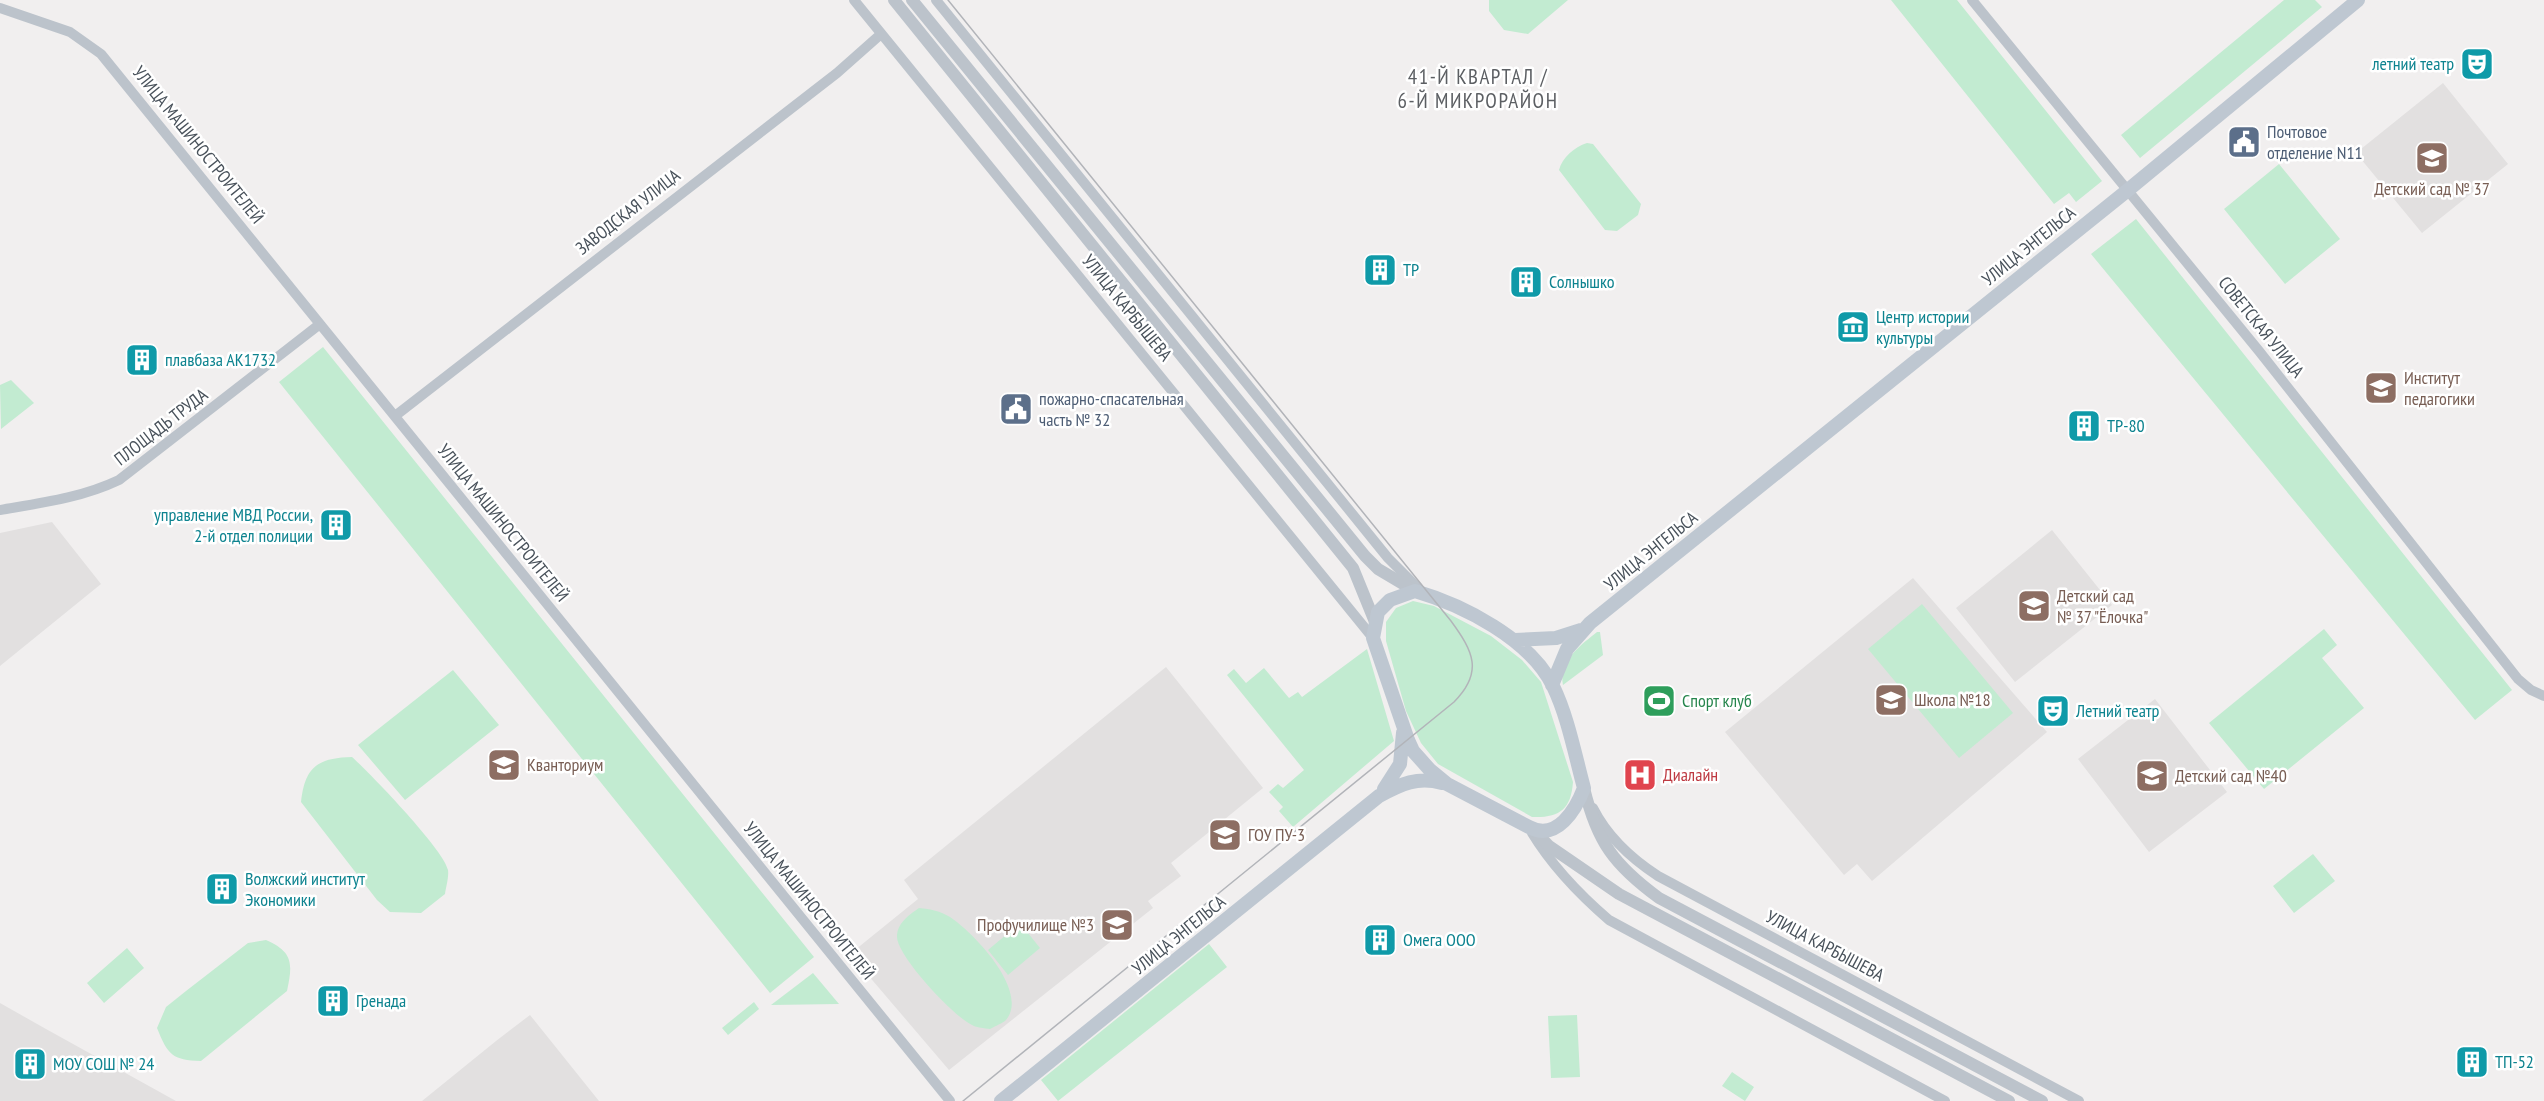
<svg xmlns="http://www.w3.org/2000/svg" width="2544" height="1101" viewBox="0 0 2544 1101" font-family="'PT Sans Narrow',sans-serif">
  <rect width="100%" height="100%" fill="#f1efef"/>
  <path fill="#e2e0e0" d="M2443 83 2508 164 2422 233 2356 153Z
    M52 522 101 584 0 666V533Z
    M2052 530 2112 605 2015 682 1956 608Z
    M1913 578 2047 732 1872 881 1857 864 1844 875 1725 732Z
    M1166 667 1263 788 1171 863 1181 876 1148 901 1153 908 949 1070 850 954 918 899 904 880Z
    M2155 699 2227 792 2149 852 2078 759Z
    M0 1003 46 1029 176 1101H0Z
    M530 1015 599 1101H422L496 1041Z"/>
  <path fill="#c2ebd1" d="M1489 0H1568L1528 34 1504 30 1489 11Z
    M1891 0H1957L2102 181 2076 202 2069 193 2054 204Z
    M2284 0H2315L2322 7 2140 158 2121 135Z
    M1587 143 1593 144 1641 204 1638 215 1617 231 1605 230 1559 170C1562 158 1574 147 1587 143Z
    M2279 164 2340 239 2285 284 2224 209Z
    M2136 219 2512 690 2475 720 2091 254Z
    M323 347 814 957 770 993 279 382Z
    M11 380 34 403 1 429 0 385Z
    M1413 601 1434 606 1491 636 1522 660 1541 682 1573 782C1571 810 1559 818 1532 817L1438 764 1421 743 1406 711 1386 641V622L1396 608Z
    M1922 604 2013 713 1959 758 1868 649Z
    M2324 629 2337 645 2322 658 2364 708 2264 789 2209 723Z
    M1597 632H1600L1603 655 1563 685C1558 661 1581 645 1597 632Z
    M1367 649 1394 741 1293 827 1279 811 1283 807 1269 792 1278 784 1283 788 1304 770 1227 675 1234 669 1246 683 1264 668 1289 698 1298 692 1302 697Z
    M453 670 499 725 405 800 358 745Z
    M352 757C369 772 445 851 448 870 449 877 446 887 445 894L421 913 390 912 377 900 301 802C305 768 316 758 352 757Z
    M2313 854 2335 881 2294 913 2273 886Z
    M919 908C931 909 940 911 950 917 973 932 1030 991 1006 1020 1003 1023 995 1026 990 1029 984 1028 977 1028 972 1025 954 1017 897 956 897 937 897 923 909 915 919 908Z
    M1020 923 1040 948 1008 975 988 950Z
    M266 940C293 952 293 963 287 991L201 1061C172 1060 168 1055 157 1028L166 1007 186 991 248 943Z
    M1209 944 1227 967 1058 1101 1041 1080Z
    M127 948 144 968 104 1003 87 983Z
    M813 973 839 1004 771 1005Z
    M754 1002 759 1009 728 1035 722 1028Z
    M1577 1015 1580 1077 1551 1078 1548 1016Z
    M1732 1072 1754 1087 1745 1101 1722 1086Z"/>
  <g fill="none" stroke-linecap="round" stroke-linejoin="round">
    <path stroke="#bcc3cb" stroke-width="10" d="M854 0 1373 638
      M936 0 1388 558 1422 592
      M1972 0 2259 351 2518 679 2531 690 2544 696
      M0 8 70 32 101 54 950 1101
      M395 416 837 73 881 34
      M0 510C41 503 81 498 119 480L320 324
      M1593 808C1607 836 1632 859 1658 876L2079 1101
      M1532 833C1552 866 1580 895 1609 920L1945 1101"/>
    <path stroke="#bcc3cb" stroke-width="12" d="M894 0 1353 568 1375 622
      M912 0 1365 556 1378 569 1415 591
      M1584 788C1597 842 1614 865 1659 898L2042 1101
      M1534 830 1549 846 1619 894 2009 1101"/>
    <path stroke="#bec7d1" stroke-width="14" d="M1415 591C1463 605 1530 639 1553 686 1568 717 1575 755 1584 788 1576 809 1557 842 1529 827L1447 784 1430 770 1413 751 1408 740 1373 638 1378 612 1390 600Z
      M1515 640 1556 638 1581 630
      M1552 685 1567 649 1590 623 2128 190 2358 0
      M1384 789 1400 764 1403 733
      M1001 1101 1379 796C1401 784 1418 776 1442 783"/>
    <path stroke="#b2b4b9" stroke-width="1.5" d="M948 0 1451 621C1473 651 1484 672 1454 702L963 1101"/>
  </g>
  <defs>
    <g id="theatre-square" transform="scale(1.725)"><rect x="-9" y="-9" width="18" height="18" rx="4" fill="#0f9aa8" stroke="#fff"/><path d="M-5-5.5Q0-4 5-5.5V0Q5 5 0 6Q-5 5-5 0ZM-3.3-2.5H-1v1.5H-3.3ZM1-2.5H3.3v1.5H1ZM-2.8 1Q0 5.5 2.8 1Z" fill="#fff"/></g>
    <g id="civic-square" transform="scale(1.725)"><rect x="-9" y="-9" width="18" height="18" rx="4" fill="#5c6f8a" stroke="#fff"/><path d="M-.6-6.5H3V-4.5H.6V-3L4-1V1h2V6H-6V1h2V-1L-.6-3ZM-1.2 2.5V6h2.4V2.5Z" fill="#fff"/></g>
    <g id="school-square" transform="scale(1.725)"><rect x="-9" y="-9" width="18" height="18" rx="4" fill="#8d6e63" stroke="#fff"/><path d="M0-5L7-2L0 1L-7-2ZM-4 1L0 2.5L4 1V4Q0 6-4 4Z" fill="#fff"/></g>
    <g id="building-square" transform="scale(1.725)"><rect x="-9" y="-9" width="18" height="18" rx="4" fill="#0f9aa8" stroke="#fff"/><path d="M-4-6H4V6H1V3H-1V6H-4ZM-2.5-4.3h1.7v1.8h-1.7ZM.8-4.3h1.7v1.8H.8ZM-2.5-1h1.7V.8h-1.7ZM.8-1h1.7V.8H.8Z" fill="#fff"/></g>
    <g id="museum-square" transform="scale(1.725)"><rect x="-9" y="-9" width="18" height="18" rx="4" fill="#0f9aa8" stroke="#fff"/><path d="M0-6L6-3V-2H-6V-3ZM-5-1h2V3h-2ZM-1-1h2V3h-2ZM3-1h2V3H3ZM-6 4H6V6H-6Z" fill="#fff"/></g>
    <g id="university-square" transform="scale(1.725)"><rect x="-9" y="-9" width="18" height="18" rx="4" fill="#8d6e63" stroke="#fff"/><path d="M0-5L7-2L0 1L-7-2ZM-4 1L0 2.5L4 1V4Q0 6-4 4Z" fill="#fff"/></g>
    <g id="stadium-square" transform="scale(1.725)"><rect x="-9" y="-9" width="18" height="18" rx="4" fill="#2e9e5b" stroke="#fff"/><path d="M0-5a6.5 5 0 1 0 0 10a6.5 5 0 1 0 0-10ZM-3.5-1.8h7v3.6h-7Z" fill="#fff"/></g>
    <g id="hospital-square" transform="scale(1.725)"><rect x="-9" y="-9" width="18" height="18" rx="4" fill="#e0444e" stroke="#fff"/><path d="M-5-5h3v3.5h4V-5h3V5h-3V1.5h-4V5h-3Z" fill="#fff"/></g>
  </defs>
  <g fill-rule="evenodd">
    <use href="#theatre-square" x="2477" y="64"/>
    <use href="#civic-square" x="2244" y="142"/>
    <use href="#school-square" x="2432" y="158"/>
    <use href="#building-square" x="1380" y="270"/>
    <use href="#building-square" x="1526" y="282"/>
    <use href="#museum-square" x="1853" y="327"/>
    <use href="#building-square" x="142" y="360"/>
    <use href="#university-square" x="2381" y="388"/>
    <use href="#civic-square" x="1016" y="409"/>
    <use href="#building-square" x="2084" y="426"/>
    <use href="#building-square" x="336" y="525"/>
    <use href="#school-square" x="2034" y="606"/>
    <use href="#school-square" x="1891" y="700"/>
    <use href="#stadium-square" x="1659" y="701"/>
    <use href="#theatre-square" x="2053" y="711"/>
    <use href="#university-square" x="504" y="765"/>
    <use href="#hospital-square" x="1640" y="775"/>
    <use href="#school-square" x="2152" y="776"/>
    <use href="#university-square" x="1225" y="835"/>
    <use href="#building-square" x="222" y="889"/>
    <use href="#school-square" x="1117" y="925"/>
    <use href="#building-square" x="1380" y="940"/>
    <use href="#building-square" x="333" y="1001"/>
    <use href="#building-square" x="2472" y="1062"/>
    <use href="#building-square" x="30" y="1064"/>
  </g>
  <g text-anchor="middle" stroke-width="5" stroke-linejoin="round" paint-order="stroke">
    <g font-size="18" fill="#0d838f" stroke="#fff" text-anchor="start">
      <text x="2454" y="70" text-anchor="end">летний театр</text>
      <text x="1403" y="276">ТР</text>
      <text x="1549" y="288">Солнышко</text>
      <text x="1876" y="323">Центр истории<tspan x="1876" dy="21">культуры</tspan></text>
      <text x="165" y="366">плавбаза АК1732</text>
      <text x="2107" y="432">ТР-80</text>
      <text x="313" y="521" text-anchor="end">управление МВД России,<tspan x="313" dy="21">2-й отдел полиции</tspan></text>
      <text x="2076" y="717">Летний театр</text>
      <text x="245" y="885">Волжский институт<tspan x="245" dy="21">Экономики</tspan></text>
      <text x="1403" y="946">Омега ООО</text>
      <text x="356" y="1007">Гренада</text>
      <text x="2495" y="1068">ТП-52</text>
      <text x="53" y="1070">МОУ СОШ № 24</text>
    </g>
    <g font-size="18" fill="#4e5e75" stroke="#fff" text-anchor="start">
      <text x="2267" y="138">Почтовое<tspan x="2267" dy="21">отделение N11</tspan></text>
      <text x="1039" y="405">пожарно-спасательная<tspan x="1039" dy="21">часть № 32</tspan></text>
    </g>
    <g font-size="18" fill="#49525b" stroke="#fff">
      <text transform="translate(198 145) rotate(51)" y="6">УЛИЦА МАШИНОСТРОИТЕЛЕЙ</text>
      <text transform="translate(628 212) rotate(-38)" y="6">ЗАВОДСКАЯ УЛИЦА</text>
      <text transform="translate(2029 246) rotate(-39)" y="6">УЛИЦА ЭНГЕЛЬСА</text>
      <text transform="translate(1127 308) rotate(51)" y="6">УЛИЦА КАРБЫШЕВА</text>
      <text transform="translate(2261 327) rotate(51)" y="6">СОВЕТСКАЯ УЛИЦА</text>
      <text transform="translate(161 427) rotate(-38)" y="6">ПЛОЩАДЬ ТРУДА</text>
      <text transform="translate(503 523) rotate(51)" y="6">УЛИЦА МАШИНОСТРОИТЕЛЕЙ</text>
      <text transform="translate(1651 551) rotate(-39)" y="6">УЛИЦА ЭНГЕЛЬСА</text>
      <text transform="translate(809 901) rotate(51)" y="6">УЛИЦА МАШИНОСТРОИТЕЛЕЙ</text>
      <text transform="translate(1179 935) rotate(-39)" y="6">УЛИЦА ЭНГЕЛЬСА</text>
      <text transform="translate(1825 946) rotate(28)" y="6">УЛИЦА КАРБЫШЕВА</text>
    </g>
    <g font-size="18" fill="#785e54" stroke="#fff" text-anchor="start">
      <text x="2432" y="195" text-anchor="middle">Детский сад № 37</text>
      <text x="2404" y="384">Институт<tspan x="2404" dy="21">педагогики</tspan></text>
      <text x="2057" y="602">Детский сад<tspan x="2057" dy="21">№ 37 "Ёлочка"</tspan></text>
      <text x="1914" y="706">Школа №18</text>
      <text x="527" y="771">Кванториум</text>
      <text x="2175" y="782">Детский сад №40</text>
      <text x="1248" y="841">ГОУ ПУ-3</text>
      <text x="1094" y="931" text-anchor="end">Профучилище №3</text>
    </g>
    <g font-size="18" fill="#27864d" stroke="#fff" text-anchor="start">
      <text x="1682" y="707">Спорт клуб</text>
    </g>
    <g font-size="18" fill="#be3a42" stroke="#fff" text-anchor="start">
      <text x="1663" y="781">Диалайн</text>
    </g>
    <g font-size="21" letter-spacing="1.5" fill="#5c5f63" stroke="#fff">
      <text x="1478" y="84">41-Й КВАРТАЛ /<tspan x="1478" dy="24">6-Й МИКРОРАЙОН</tspan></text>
    </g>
  </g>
</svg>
